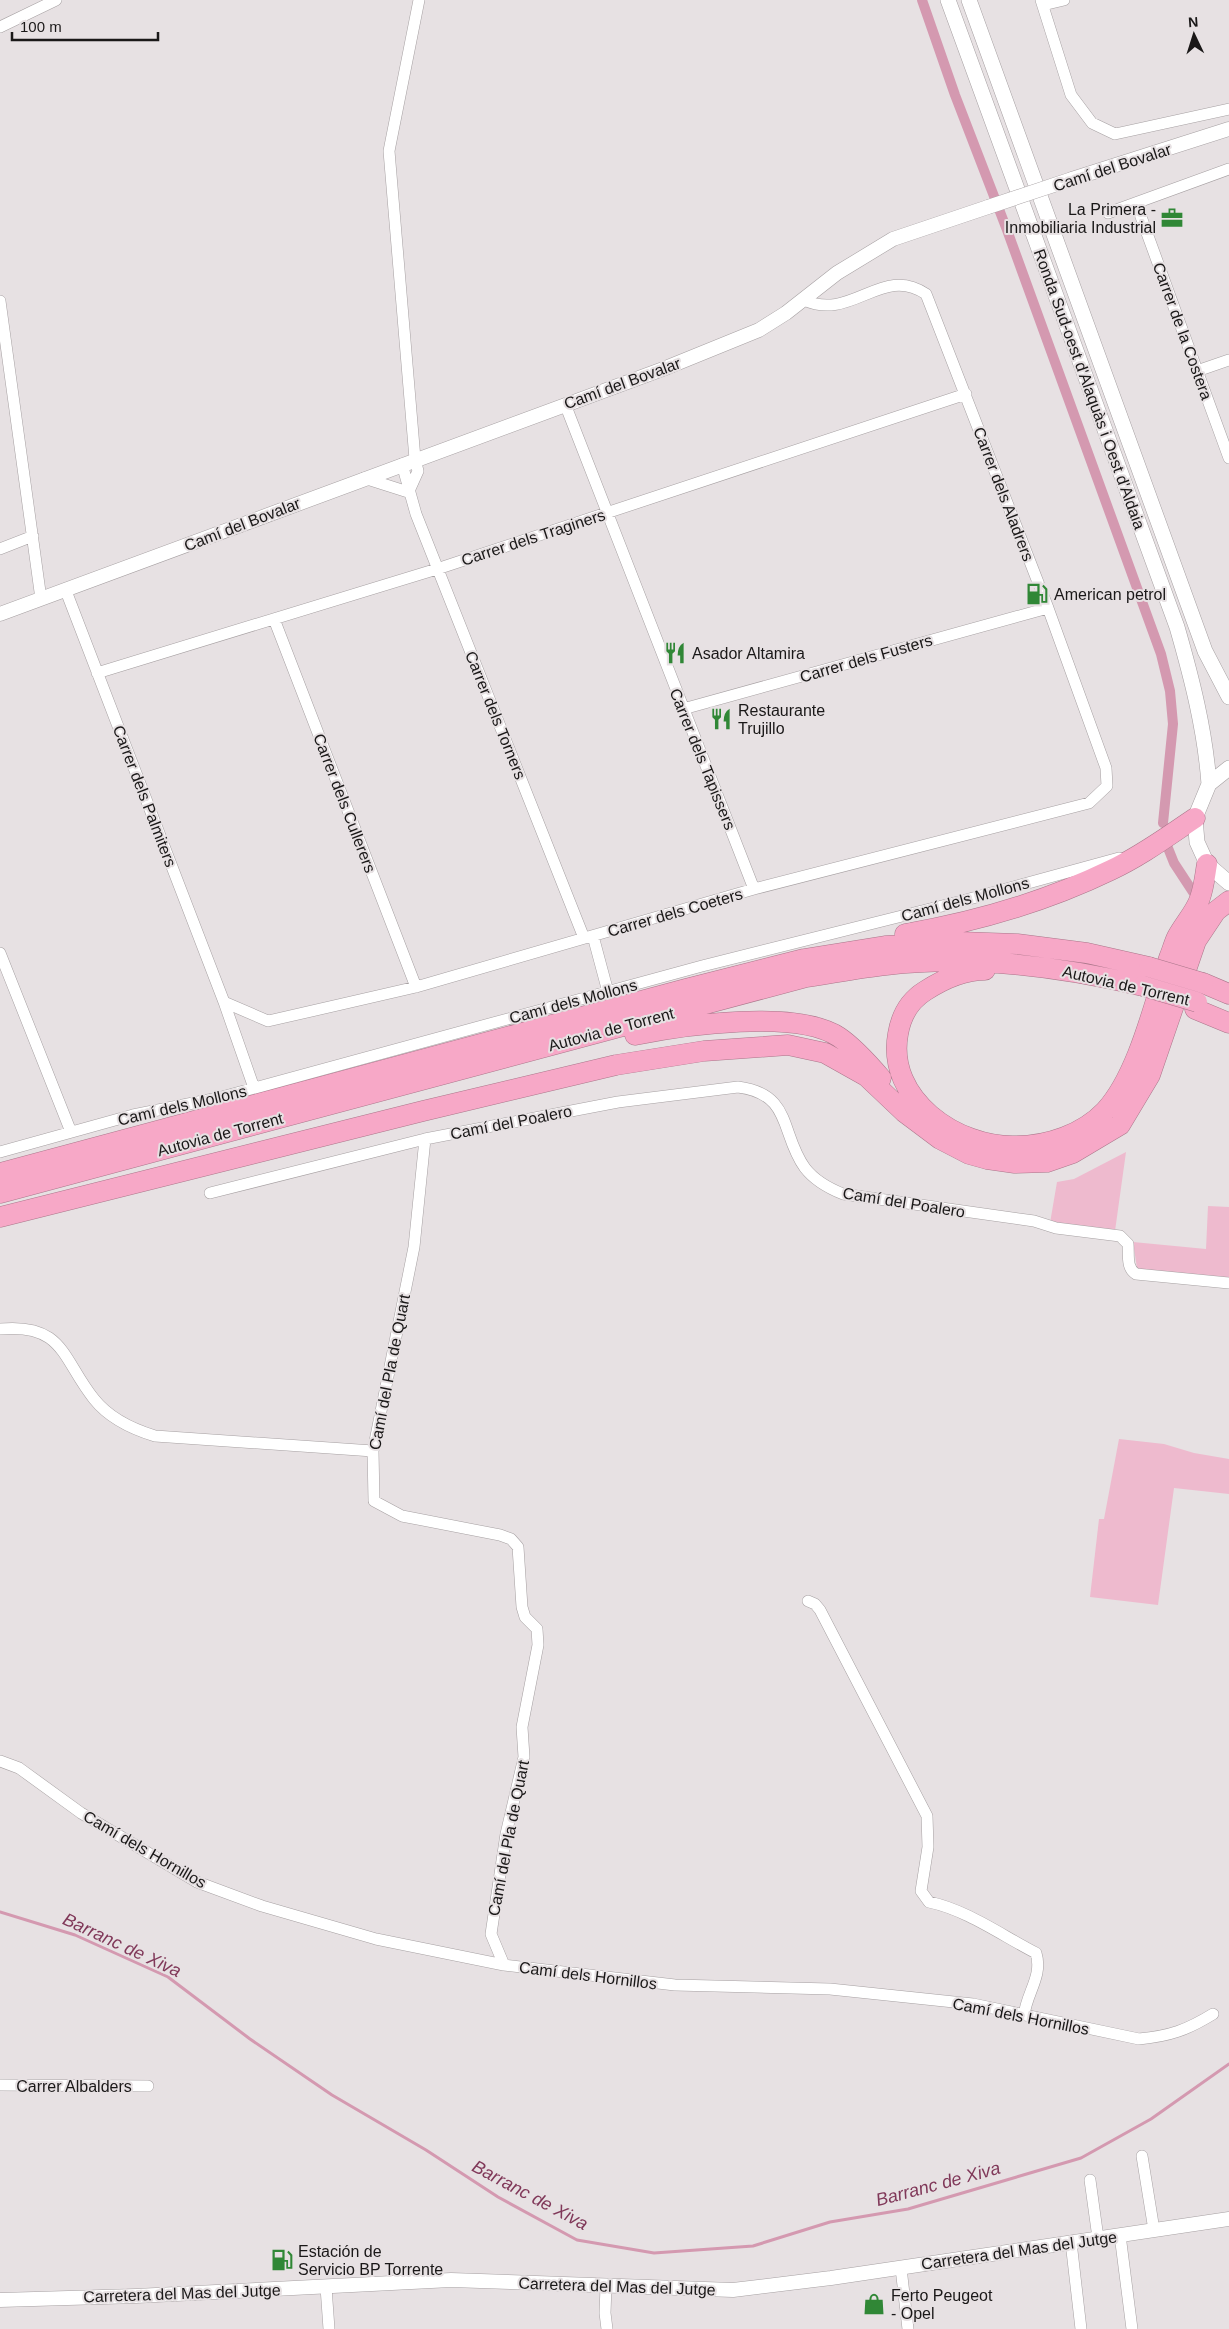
<svg xmlns="http://www.w3.org/2000/svg" width="1229" height="2329" viewBox="0 0 1229 2329" font-family="Arial,sans-serif">
  <rect width="100%" height="100%" fill="#e7e1e3"/>
  <path fill="#eebace" d="M1126 1152 1115 1231 1050 1223 1057 1182 1074 1179Z
    M1208 1206 1229 1207V1281L1141 1271 1137 1268 1133 1242 1206 1249Z
    M1119 1439 1164 1444 1194 1453 1229 1459V1494L1174 1488 1158 1605 1090 1597 1099 1519H1104Z"/>
  <g fill="none" stroke-linecap="round" stroke-linejoin="round">
    <path stroke="#d499b0" stroke-width="3" d="M0 1912 75 1935 168 1977 250 2039 332 2095 426 2150 498 2197 577 2240 654 2253 753 2246 830 2222 908 2209 1081 2158 1151 2119 1229 2064"/>
    <path stroke="#d499b0" stroke-width="10" d="M922 0 955 95 1007 230 1161 654 1170 691 1173 724 1163 823
      M1168 848 1174 863 1193 892"/>
    <g stroke="#a6a0a2" stroke-width="12">
      <path id="minor" d="M1041 0 1071 95 1092 123 1115 134 1229 109
        M1043 5 1064 0
        M0 27 56 0
        M1136 203 1229 458
        M1108 213 1229 169
        M0 301 41 599
        M1197 371 1229 360
        M565 404 754 889
        M402 464 416 514 584 938
        M364 478 408 492
        M409 491 418 471 415 459 389 151 419 0
        M0 549 33 536
        M66 591 224 1002 254 1088
        M274 619 416 987
        M97 673 437 569 966 394
        M683 709 1048 608
        M593 936 608 992
        M0 953 71 1132
        M224 1002 268 1021 416 987 754 889 1089 803 1107 786 1106 768 1048 608 926 294C882 264 852 322 804 300
        M425 1139 414 1247 373 1451 374 1501 402 1516 500 1535 511 1539 518 1547 522 1607 525 1617 537 1629 538 1645 522 1727 524 1757 506 1834 491 1934 504 1965
        M0 1152 133 1115 218 1098 702 966 962 901 1119 858
        M210 1193 425 1139 618 1102 738 1087C793 1094 780 1134 805 1168 815 1181 828 1188 843 1194L1034 1221 1056 1228 1120 1236 1128 1244C1129 1255 1126 1268 1136 1274L1229 1283
        M0 1329C64 1323 62 1359 94 1399 109 1418 132 1429 155 1436L373 1451
        M808 1601 815 1604 820 1610 927 1816 928 1847 921 1891 929 1902C967 1910 1001 1935 1036 1953 1043 1976 1027 1992 1024 2015
        M0 1761 19 1768 81 1813 197 1882 262 1906 376 1939 504 1965 675 1985 830 1989 973 2004 1139 2039C1170 2036 1187 2030 1213 2014
        M0 2085 148 2086
        M1142 2156 1154 2230
        M1090 2180 1098 2238
        M1120 2235 1132 2329
        M1071 2242 1081 2329
        M901 2268 908 2329
        M606 2286 605 2313 607 2329
        M326 2287 329 2329"/>
    </g>
    <g stroke="#a6a0a2" stroke-width="15">
      <path id="tertiary" d="M1072 179 1229 129
        M0 614 663 369 759 330 786 313 837 273 893 239 988 207
        M0 2300 136 2296 451 2280 733 2290 831 2278 1229 2219"/>
    </g>
    <g stroke="#a6a0a2" stroke-width="16">
      <path id="secondary" d="M948 0 1177 627C1192 679 1205 730 1209 784
        M969 0 1205 651 1229 697
        M1229 768 1209 784 1195 818 1197 842 1207 864 1229 883"/>
    </g>
    <g stroke="#aa768a" stroke-width="21">
      <path id="motorway" d="M905 934C975 922 1047 901 1111 870 1141 856 1168 836 1195 818
        M985 970C963 970 942 980 925 991 909 1001 901 1016 898 1034 886 1099 957 1148 1016 1146 1048 1146 1083 1134 1105 1111 1138 1075 1154 1004 1169 958 1172 951 1174 943 1177 937 1184 924 1196 911 1200 898 1204 887 1205 875 1207 864
        M1203 983 1229 994
        M1195 1009 1229 1023
        M635 1035C684 1025 797 1009 839 1037 855 1048 869 1064 881 1078
        M0 1173 686 989 804 959 885 946 960 942 1017 944 1087 953 1149 967
        M0 1193 806 977C833 973 859 968 886 965 972 955 1059 966 1143 986
        M0 1217 423 1111 616 1065 704 1051 788 1045 825 1053 866 1076 904 1112 940 1139 969 1154 987 1159 1015 1163 1047 1162 1073 1153 1120 1125 1150 1075 1196 941 1216 911 1229 901"/>
    </g>
    <use href="#minor" stroke="#fff" stroke-width="11"/>
    <use href="#tertiary" stroke="#fff" stroke-width="14"/>
    <use href="#secondary" stroke="#fff" stroke-width="15"/>
    <use href="#motorway" stroke="#f7a8c7" stroke-width="20"/>
    <g stroke="#a6a0a2" stroke-width="15" stroke-linecap="butt">
      <path id="tertiary-bridge" d="M988 207 1072 179"/>
    </g>
    <g stroke="#aa768a" stroke-width="21" stroke-linecap="butt">
      <path id="motorway-bridge" d="M1149 967 1203 983
        M1143 986 1197 1002"/>
    </g>
    <use href="#tertiary-bridge" stroke="#fff" stroke-width="14"/>
    <use href="#motorway-bridge" stroke="#f7a8c7" stroke-width="20"/>
  </g>
  <defs>
    <g id="office-bare" transform="scale(1.725)"><path d="M-6-3h4V-5.5h4V-3h4V5H-6ZM-1-4.5V-3h2v-1.5ZM-6 0V1H6V0Z" fill="#308736" stroke="#e7e1e3" stroke-width="2.5" paint-order="stroke"/></g>
    <g id="fuel-bare" transform="scale(1.725)"><path d="M-5.5-6h7V0h2V4h1.3V-2.5L3-4.5l.8-.8L6-3V5H2.5V1h-1V6h-7ZM-4.2-4.7v3.2H.2V-4.7Z" fill="#308736" stroke="#e7e1e3" stroke-width="2.5" paint-order="stroke"/></g>
    <g id="restaurant-bare" transform="scale(1.725)"><path d="M-5-6h1v4h1v-4h1v4h1v-4h1v5L-1.5 .5V6h-2V.5L-5-1ZM5-6V6H3V1.5H1.5Q1.5-4 5-6Z" fill="#308736" stroke="#e7e1e3" stroke-width="2.5" paint-order="stroke"/></g>
    <g id="shop-bare" transform="scale(1.725)"><path d="M-5-2.5h2.3a2.7 3.5 0 0 1 5.4 0H5L5.5 6h-11ZM-1.5-2.5h3a1.5 2.3 0 0 0-3 0Z" fill="#308736" stroke="#e7e1e3" stroke-width="2.5" paint-order="stroke"/></g>
  </defs>
  <g fill-rule="evenodd">
    <use href="#office-bare" x="1172" y="218"/>
    <use href="#fuel-bare" x="1037" y="594"/>
    <use href="#restaurant-bare" x="675" y="653"/>
    <use href="#restaurant-bare" x="721" y="719"/>
    <use href="#fuel-bare" x="282" y="2260"/>
    <use href="#shop-bare" x="874" y="2304"/>
  </g>
  <g text-anchor="middle" stroke-width="4" stroke-linejoin="round" paint-order="stroke">
    <g font-size="16" fill="#1a1818" stroke="#e7e1e3">
      <text transform="translate(1112 167) rotate(-18)" y="6">Camí del Bovalar</text>
      <text transform="translate(1183 331) rotate(70)" y="6">Carrer de la Costera</text>
      <text transform="translate(622 383) rotate(-20)" y="6">Camí del Bovalar</text>
      <text transform="translate(1090 389) rotate(70)" y="6">Ronda Sud-oest d'Alaquàs i Oest d'Aldaia</text>
      <text transform="translate(1004 494) rotate(69)" y="6">Carrer dels Aladrers</text>
      <text transform="translate(242 524) rotate(-21)" y="6">Camí del Bovalar</text>
      <text transform="translate(533 537) rotate(-18)" y="6">Carrer dels Traginers</text>
      <text transform="translate(866 658) rotate(-16)" y="6">Carrer dels Fusters</text>
      <text transform="translate(496 715) rotate(68)" y="6">Carrer dels Torners</text>
      <text transform="translate(703 759) rotate(68)" y="6">Carrer dels Tapissers</text>
      <text transform="translate(145 796) rotate(69)" y="6">Carrer dels Palmiters</text>
      <text transform="translate(345 803) rotate(69)" y="6">Carrer dels Cullerers</text>
      <text transform="translate(965 899) rotate(-15)" y="6">Camí dels Mollons</text>
      <text transform="translate(675 912) rotate(-16)" y="6">Carrer dels Coeters</text>
      <text transform="translate(1126 985) rotate(13)" y="6">Autovia de Torrent</text>
      <text transform="translate(573 1001) rotate(-15)" y="6">Camí dels Mollons</text>
      <text transform="translate(611 1029) rotate(-15)" y="6">Autovia de Torrent</text>
      <text transform="translate(182 1105) rotate(-13)" y="6">Camí dels Mollons</text>
      <text transform="translate(511 1122) rotate(-11)" y="6">Camí del Poalero</text>
      <text transform="translate(220 1134) rotate(-15)" y="6">Autovia de Torrent</text>
      <text transform="translate(904 1202) rotate(9)" y="6">Camí del Poalero</text>
      <text transform="translate(389 1372) rotate(-79)" y="6">Camí del Pla de Quart</text>
      <text transform="translate(508 1838) rotate(-79)" y="6">Camí del Pla de Quart</text>
      <text transform="translate(145 1849) rotate(30)" y="6">Camí dels Hornillos</text>
      <text transform="translate(588 1975) rotate(7)" y="6">Camí dels Hornillos</text>
      <text transform="translate(1021 2016) rotate(11)" y="6">Camí dels Hornillos</text>
      <text x="74" y="2092">Carrer Albalders</text>
      <text transform="translate(1019 2250) rotate(-8)" y="6">Carretera del Mas del Jutge</text>
      <text transform="translate(617 2286) rotate(2)" y="6">Carretera del Mas del Jutge</text>
      <text transform="translate(182 2293) rotate(-2)" y="6">Carretera del Mas del Jutge</text>
    </g>
    <g font-size="16" fill="#1a1818" stroke="#e7e1e3" text-anchor="start">
      <text x="1156" y="215" text-anchor="end">La Primera -<tspan x="1156" dy="18">Inmobiliaria Industrial</tspan></text>
      <text x="1054" y="600">American petrol</text>
      <text x="692" y="659">Asador Altamira</text>
      <text x="738" y="716">Restaurante<tspan x="738" dy="18">Trujillo</tspan></text>
      <text x="298" y="2257">Estación de<tspan x="298" dy="18">Servicio BP Torrente</tspan></text>
      <text x="891" y="2301">Ferto Peugeot<tspan x="891" dy="18">- Opel</tspan></text>
    </g>
    <g font-size="18" font-style="italic" fill="#803859" stroke="#e7e1e3">
      <text transform="translate(122 1945) rotate(25)" y="6">Barranc de Xiva</text>
      <text transform="translate(938 2184) rotate(-15)" y="6">Barranc de Xiva</text>
      <text transform="translate(530 2195) rotate(28)" y="6">Barranc de Xiva</text>
    </g>
  </g>
  <g transform="translate(1194 35) rotate(356)" stroke="#e7e1e3" stroke-width="4" paint-order="stroke">
  <path d="M0-4L9 19L0 12L-9 19Z" fill="#1a1818"/>
  <text y="-8" font-size="14" font-weight="bold" text-anchor="middle" fill="#1a1818">N</text>
  </g>
  <path d="M12 32v8h146v-8" fill="none" stroke="#1a1818" stroke-width="2.5"/>
  <text x="20" y="32" font-size="15" fill="#1a1818" stroke="#e7e1e3" stroke-width="4" paint-order="stroke">100 m</text>
</svg>
